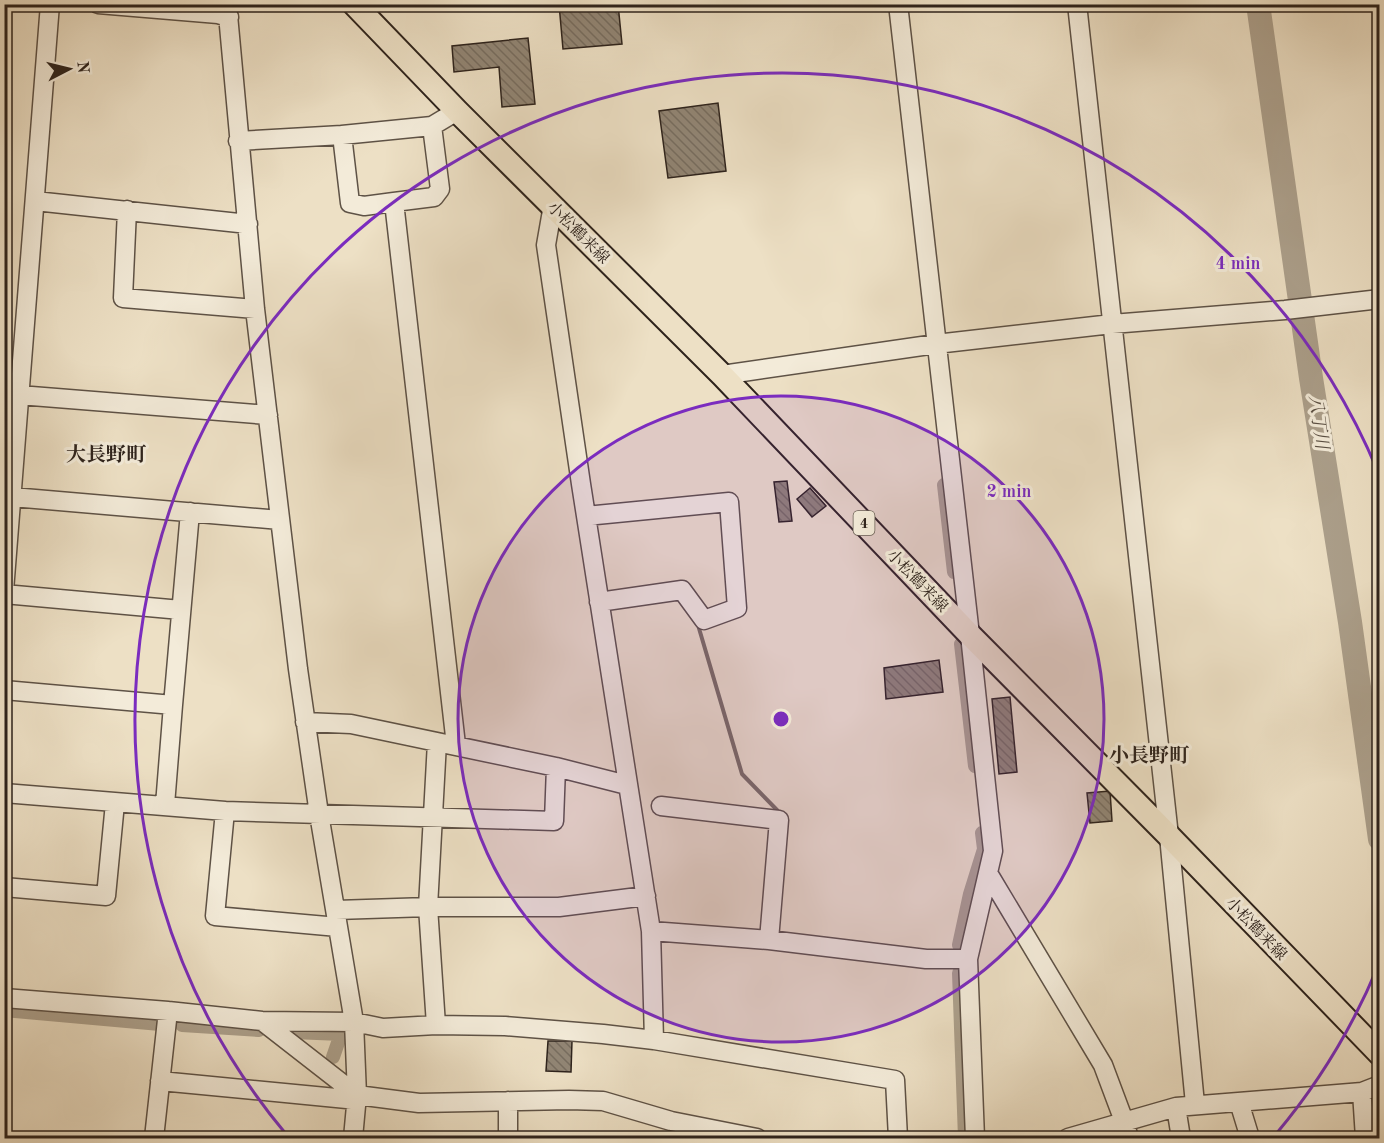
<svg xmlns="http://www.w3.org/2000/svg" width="1384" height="1143" viewBox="0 0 1384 1143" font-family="'Old Standard TT','Noto Serif JP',serif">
  <defs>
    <pattern id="building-back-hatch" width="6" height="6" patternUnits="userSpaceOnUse" patternTransform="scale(1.5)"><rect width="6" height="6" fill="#918574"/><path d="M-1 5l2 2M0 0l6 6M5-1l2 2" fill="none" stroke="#776c5e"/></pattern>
  </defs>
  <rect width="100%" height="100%" fill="#ede0c5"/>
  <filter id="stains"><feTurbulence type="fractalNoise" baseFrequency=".00333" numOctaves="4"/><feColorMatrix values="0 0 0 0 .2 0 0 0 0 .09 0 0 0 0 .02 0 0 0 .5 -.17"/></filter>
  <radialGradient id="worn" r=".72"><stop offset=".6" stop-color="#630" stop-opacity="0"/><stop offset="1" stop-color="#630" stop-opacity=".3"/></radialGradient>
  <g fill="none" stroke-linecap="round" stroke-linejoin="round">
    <path stroke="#7a6e5f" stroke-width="4" d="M698 625 742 774 777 810"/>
    <path stroke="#aca08c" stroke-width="14" d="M944 485 954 572
      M961 644 975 766
      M959 945 970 894 984 849 982 833
      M959 973 965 1138
      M4 1010 160 1024
      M182 1025 259 1030
      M293 1032 341 1034 333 1057"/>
    <path stroke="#aca08c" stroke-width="24" d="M1258 4 1311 378 1350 622 1380 839"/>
  </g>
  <path fill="url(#building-back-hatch)" stroke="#2e231c" stroke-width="1.5" d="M559 4H618L622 44 563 49Z
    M528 38 535 104 502 107 499 67 454 72 452 46Z
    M718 103 726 171 668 178 659 111Z
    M787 481 792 521 779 522 774 482Z
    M810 488 826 506 812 517 797 499Z
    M939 660 943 692 886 699 884 668Z
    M1010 697 1017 772 999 774 992 699Z
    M1110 791 1112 821 1090 823 1087 793Z
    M548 1041H572L571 1072 546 1071Z"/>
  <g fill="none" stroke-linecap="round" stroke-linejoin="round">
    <g stroke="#5e5246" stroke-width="21">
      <path id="minor" d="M98 4 218 14 229 17
        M227 4 255 309 298 669 319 814 354 1022 357 1095 353 1138
        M898 4 970 635 993 851 968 959 975 1138
        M1077 4 1169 836 1195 1104
        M342 135 350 203 364 206 394 202 456 745
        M238 141 342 135 432 126 457 111
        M35 201 248 224
        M394 202 434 197 440 189 432 126
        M553 205 546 245 581 484 651 931 654 1040
        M127 210 123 298 255 309
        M722 375 936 344 1112 324 1285 310 1380 299
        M19 395 268 415
        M12 497 280 520
        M586 516 729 502 737 608 704 620 682 590 599 602
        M4 591 50 4
        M4 594 181 610
        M4 690 173 705 190 512
        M305 722 351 724 556 767 627 785
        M4 793 225 811 554 821 556 767
        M165 805 173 705
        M661 806 779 820 769 940
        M225 811 215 916 338 927
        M988 873 1103 1065 1124 1121 1129 1138
        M4 887 106 896 115 803
        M336 910 428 907H559L646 896
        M651 931 769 940 926 959H968
        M4 998 168 1011 262 1021 354 1022 383 1028 436 1025 505 1026 603 1034 654 1040 895 1080 898 1138
        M262 1021 357 1095 419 1103 569 1100 603 1101 671 1121 757 1138
        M436 1025 428 907 437 742
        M160 1081 357 1100
        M1362 1092 1365 1138
        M508 1101V1138
        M1239 1102 1250 1138
        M1176 1107 1181 1138
        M154 1138 168 1011
        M1068 1138 1176 1107 1362 1092 1380 1085"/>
    </g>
    <g stroke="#2e231c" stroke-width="26">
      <path id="major" d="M354 4 457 111 722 375 970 635 1169 836 1380 1054"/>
    </g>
    <use href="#minor" stroke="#f3ebd9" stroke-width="18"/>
    <use href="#major" stroke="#ede0c5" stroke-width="22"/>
  </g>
  <circle cx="781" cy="719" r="323" fill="#7b2cbf" fill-opacity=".12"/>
  <g fill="none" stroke="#7b2cbf" stroke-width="3">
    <circle cx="781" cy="719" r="323"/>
    <path d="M1378 966A646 646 0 0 1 1276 1134M286 1134A646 646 0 1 1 1378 472"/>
  </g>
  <g text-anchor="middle" stroke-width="6" stroke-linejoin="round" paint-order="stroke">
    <rect fill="#f3ebd9" stroke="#695f55" stroke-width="1.5" x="853.5" y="511" width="21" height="24" rx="4.5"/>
    <g font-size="15" font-weight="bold" fill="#2e231c">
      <text x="864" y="528">4</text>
    </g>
    <g font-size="16" fill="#2e231c" stroke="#f3ebd9">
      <text transform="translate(579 232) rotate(45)" y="6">小松鶴来線</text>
      <text transform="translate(918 580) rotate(46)" y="6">小松鶴来線</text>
      <text transform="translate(1257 928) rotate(46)" y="6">小松鶴来線</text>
    </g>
    <g font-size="18" font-style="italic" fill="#5a4f43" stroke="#f3ebd9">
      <text transform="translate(1319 422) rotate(82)" y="6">八丁川</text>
    </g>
    <g font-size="20" font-weight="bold" fill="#2e231c" stroke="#f3ebd9">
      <text x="106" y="461">大長野町</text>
      <text x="1149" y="762">小長野町</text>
    </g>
  </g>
  <circle cx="781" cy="719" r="9" fill="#7b2cbf" stroke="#f3ebd9" stroke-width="3"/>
  <g font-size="18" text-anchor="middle" font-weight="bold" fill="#7b2cbf" stroke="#f3ebd9" stroke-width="6" stroke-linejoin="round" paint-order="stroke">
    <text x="1238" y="269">4 min</text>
    <text x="1009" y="497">2 min</text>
  </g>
  <rect width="1384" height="1143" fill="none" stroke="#ede0c5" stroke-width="24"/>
  <rect x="6" y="6" width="1372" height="1131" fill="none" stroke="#2e231c" stroke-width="3"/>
  <rect x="12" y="12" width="1360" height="1119" fill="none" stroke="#2e231c" stroke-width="1.5"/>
  <g transform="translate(69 69) rotate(83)" stroke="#f3ebd9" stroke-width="4.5" paint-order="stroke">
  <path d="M0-4.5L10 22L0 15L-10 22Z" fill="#2e231c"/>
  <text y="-9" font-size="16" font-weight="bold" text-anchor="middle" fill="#2e231c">N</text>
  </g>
  <rect width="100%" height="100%" filter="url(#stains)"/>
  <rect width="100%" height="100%" fill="url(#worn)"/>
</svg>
